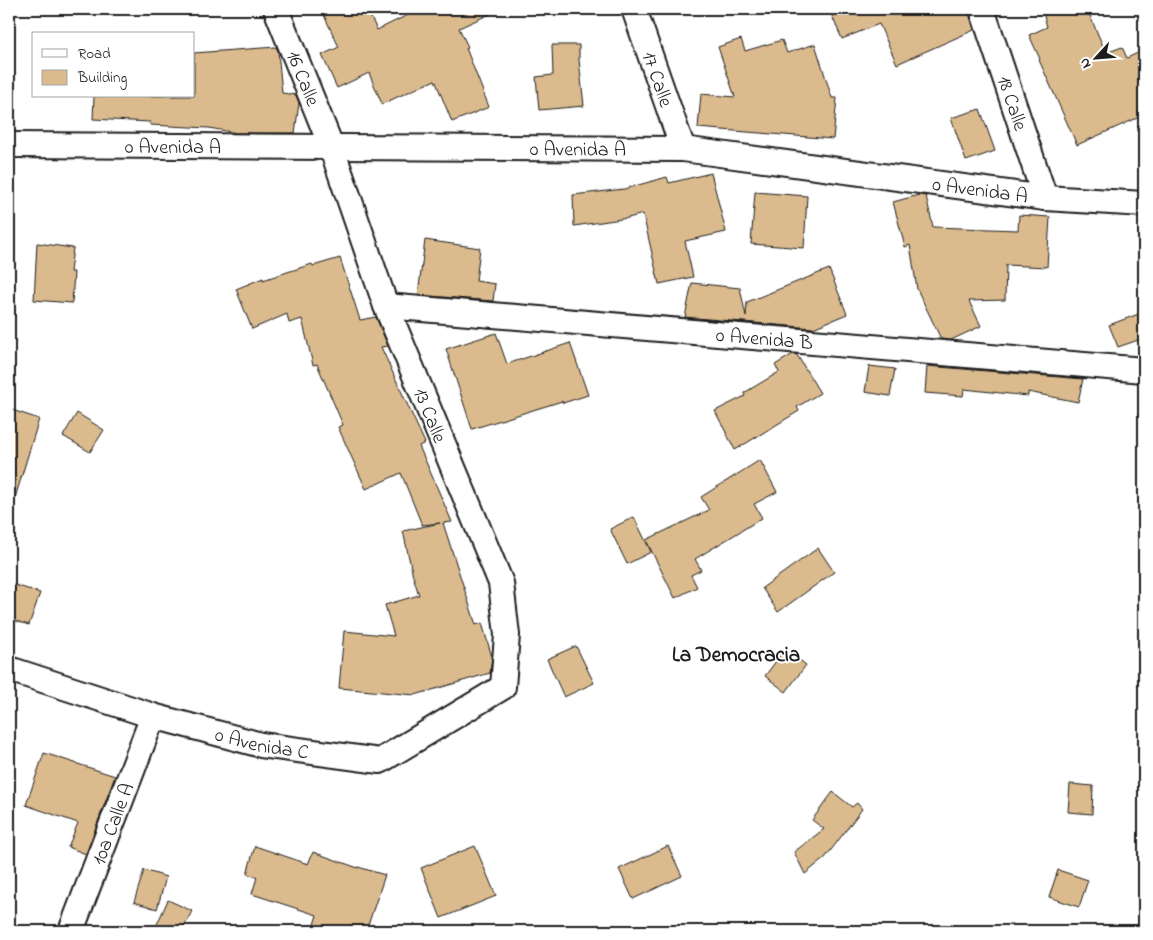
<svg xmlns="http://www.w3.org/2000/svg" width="1153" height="940" viewBox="0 0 1153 940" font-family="'Indie Flower',sans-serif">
  <rect width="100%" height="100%" fill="#fff"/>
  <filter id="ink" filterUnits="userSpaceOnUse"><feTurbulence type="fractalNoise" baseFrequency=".02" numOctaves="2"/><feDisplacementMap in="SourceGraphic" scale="10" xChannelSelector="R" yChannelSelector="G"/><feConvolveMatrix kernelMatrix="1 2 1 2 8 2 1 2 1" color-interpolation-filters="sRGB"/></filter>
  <g filter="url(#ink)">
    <path fill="#dbbb8e" stroke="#1c1c1c" d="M321 9H367L377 30 420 9H501L459 28 468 47 466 48 489 107 452 122 435 80 382 104 369 73 337 88 322 55 339 47Z
      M829 9H969V13L974 30 897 64 879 24 842 39Z
      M1042 9H1087L1106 53 1122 47 1127 58 1144 50V115L1077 145 1039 60 1040 59 1029 35 1047 27Z
      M741 39 745 51 782 40 787 53 815 44 832 98H837L833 139 698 128 701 94 735 97 718 47Z
      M552 45H579V60L584 106 539 110 536 77 553 75Z
      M276 47 278 51 282 93 296 95 299 103 295 133H237L209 128 150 125V122L93 119 94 96H194V53Z
      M980 109 995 151 966 161 951 118Z
      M711 173 726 232 685 241 693 277 659 284 643 214 628 218 574 226 573 195 624 189 667 177 669 183Z
      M755 192 807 196 804 248 751 244Z
      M919 195 926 196 933 227 1018 230 1019 215 1050 217 1047 267 1006 265 1005 300 969 301 981 326 951 340 941 339 917 289 910 245 905 247 893 202Z
      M425 240 480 248 476 281 495 284 493 301 418 295Z
      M37 243 73 248 70 272H74L72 303 34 300Z
      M340 258 360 320 376 317 388 346 381 347 425 443 419 446 452 522 443 523 476 625 482 623 492 657 490 673 415 695 339 688 344 631 394 636 385 605 419 595 413 576 403 531 440 523 422 525 401 473 366 489 338 427 343 425 317 364 313 365 302 319 289 323 287 314 252 329 236 289 263 278V280L312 264 313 266Z
      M829 269 847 314 813 328 685 317 692 283 740 288 746 316 747 302Z
      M1144 312V338L1118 347 1109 325Z
      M496 333 507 364 570 343 588 395 563 403 562 401 472 429 446 349Z
      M793 354 797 355 820 393 797 407 799 411 735 450 715 411 745 396 744 393 779 372 775 365Z
      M869 366 895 369 890 396 865 392Z
      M927 366 1083 379 1078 402 1028 392V396L964 389 963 396 925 393Z
      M9 409 39 419 15 498 9 497Z
      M77 413 104 430 90 452 63 436Z
      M760 460 777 492 754 504 762 518 695 559 701 570 691 575 697 587 675 598 646 540 709 510 701 497Z
      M634 517 651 552 627 564 610 529Z
      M818 548 834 572 778 612 762 588Z
      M9 583 40 593 29 625 9 619Z
      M576 646 594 683 564 697 547 659Z
      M785 649 806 665 786 692 765 676Z
      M44 753 115 776 86 854 68 847 78 823 26 805Z
      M1070 784 1093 786 1092 814 1068 812Z
      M833 792 852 807 857 803 862 809 825 858 805 874 794 852 824 829 812 820Z
      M255 846 308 864 313 852 358 868V867L385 875 366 931H312L317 915 252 894 257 877 247 874Z
      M475 846 496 896 441 918 421 868Z
      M668 846 682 876 633 899 619 869Z
      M144 870 166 877 157 909 134 902Z
      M1058 870 1088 880 1079 907 1049 897Z
      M168 900 192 911 182 931H154Z"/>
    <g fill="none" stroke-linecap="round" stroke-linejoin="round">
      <g stroke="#1c1c1c" stroke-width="28">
        <g id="minor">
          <path id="s1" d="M634 9 683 149"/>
          <path id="s2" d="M982 9 1045 198"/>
          <path id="s3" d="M9 145 683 149 1045 198 1144 204"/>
          <path id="s4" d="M386 306 1144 370"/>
          <path id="s5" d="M9 669 153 716 261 745 380 761 503 687 507 635 501 583 386 306 331 146 276 9"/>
          <path id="s6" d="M71 931 153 716"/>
        </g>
      </g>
      <use href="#minor" stroke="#fff" stroke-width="24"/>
    </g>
  </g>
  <g text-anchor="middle" stroke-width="4" stroke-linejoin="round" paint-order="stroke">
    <g font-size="20" fill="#1c1c1c" stroke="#fff">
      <text transform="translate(304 78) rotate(68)" y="7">16 Calle</text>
      <text dy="7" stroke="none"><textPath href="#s1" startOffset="74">17 Calle</textPath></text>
      <text dy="7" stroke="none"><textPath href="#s2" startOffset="99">18 Calle</textPath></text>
      <text dy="7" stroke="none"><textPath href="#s3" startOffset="164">0 Avenida A</textPath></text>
      <text dy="7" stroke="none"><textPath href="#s3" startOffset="569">0 Avenida A</textPath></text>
      <text dy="7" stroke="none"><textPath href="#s3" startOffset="974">0 Avenida A</textPath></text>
      <text dy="7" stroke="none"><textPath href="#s4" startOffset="380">0 Avenida B</textPath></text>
      <text transform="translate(431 415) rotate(68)" y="7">13 Calle</text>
      <text dy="7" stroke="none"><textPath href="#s5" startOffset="264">0 Avenida C</textPath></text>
      <text dy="7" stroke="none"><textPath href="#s6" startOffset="115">10a Calle A</textPath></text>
    </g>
    <g font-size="21" font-weight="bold" fill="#1c1c1c" stroke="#fff">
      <text x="736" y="661">La Democracia</text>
    </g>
  </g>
  <rect width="1153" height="940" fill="none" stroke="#fff" stroke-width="30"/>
  <rect x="15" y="15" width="1123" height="910" fill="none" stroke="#1c1c1c" stroke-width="2" filter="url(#ink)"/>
  <rect x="32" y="32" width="162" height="65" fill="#ffffff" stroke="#a4a4a4"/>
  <rect x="42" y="49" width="25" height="8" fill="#ffffff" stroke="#a4a4a4"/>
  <text x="78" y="58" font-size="15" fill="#1c1c1c">Road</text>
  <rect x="42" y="70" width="25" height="15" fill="#dbbb8e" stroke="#a4a4a4"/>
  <text x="78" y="82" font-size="15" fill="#1c1c1c">Building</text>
  <g transform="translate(1096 58) rotate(244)" stroke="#ffffff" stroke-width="4" paint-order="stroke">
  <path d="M0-4L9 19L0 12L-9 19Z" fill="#1c1c1c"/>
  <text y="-8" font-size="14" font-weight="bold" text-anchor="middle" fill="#1c1c1c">N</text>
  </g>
</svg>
